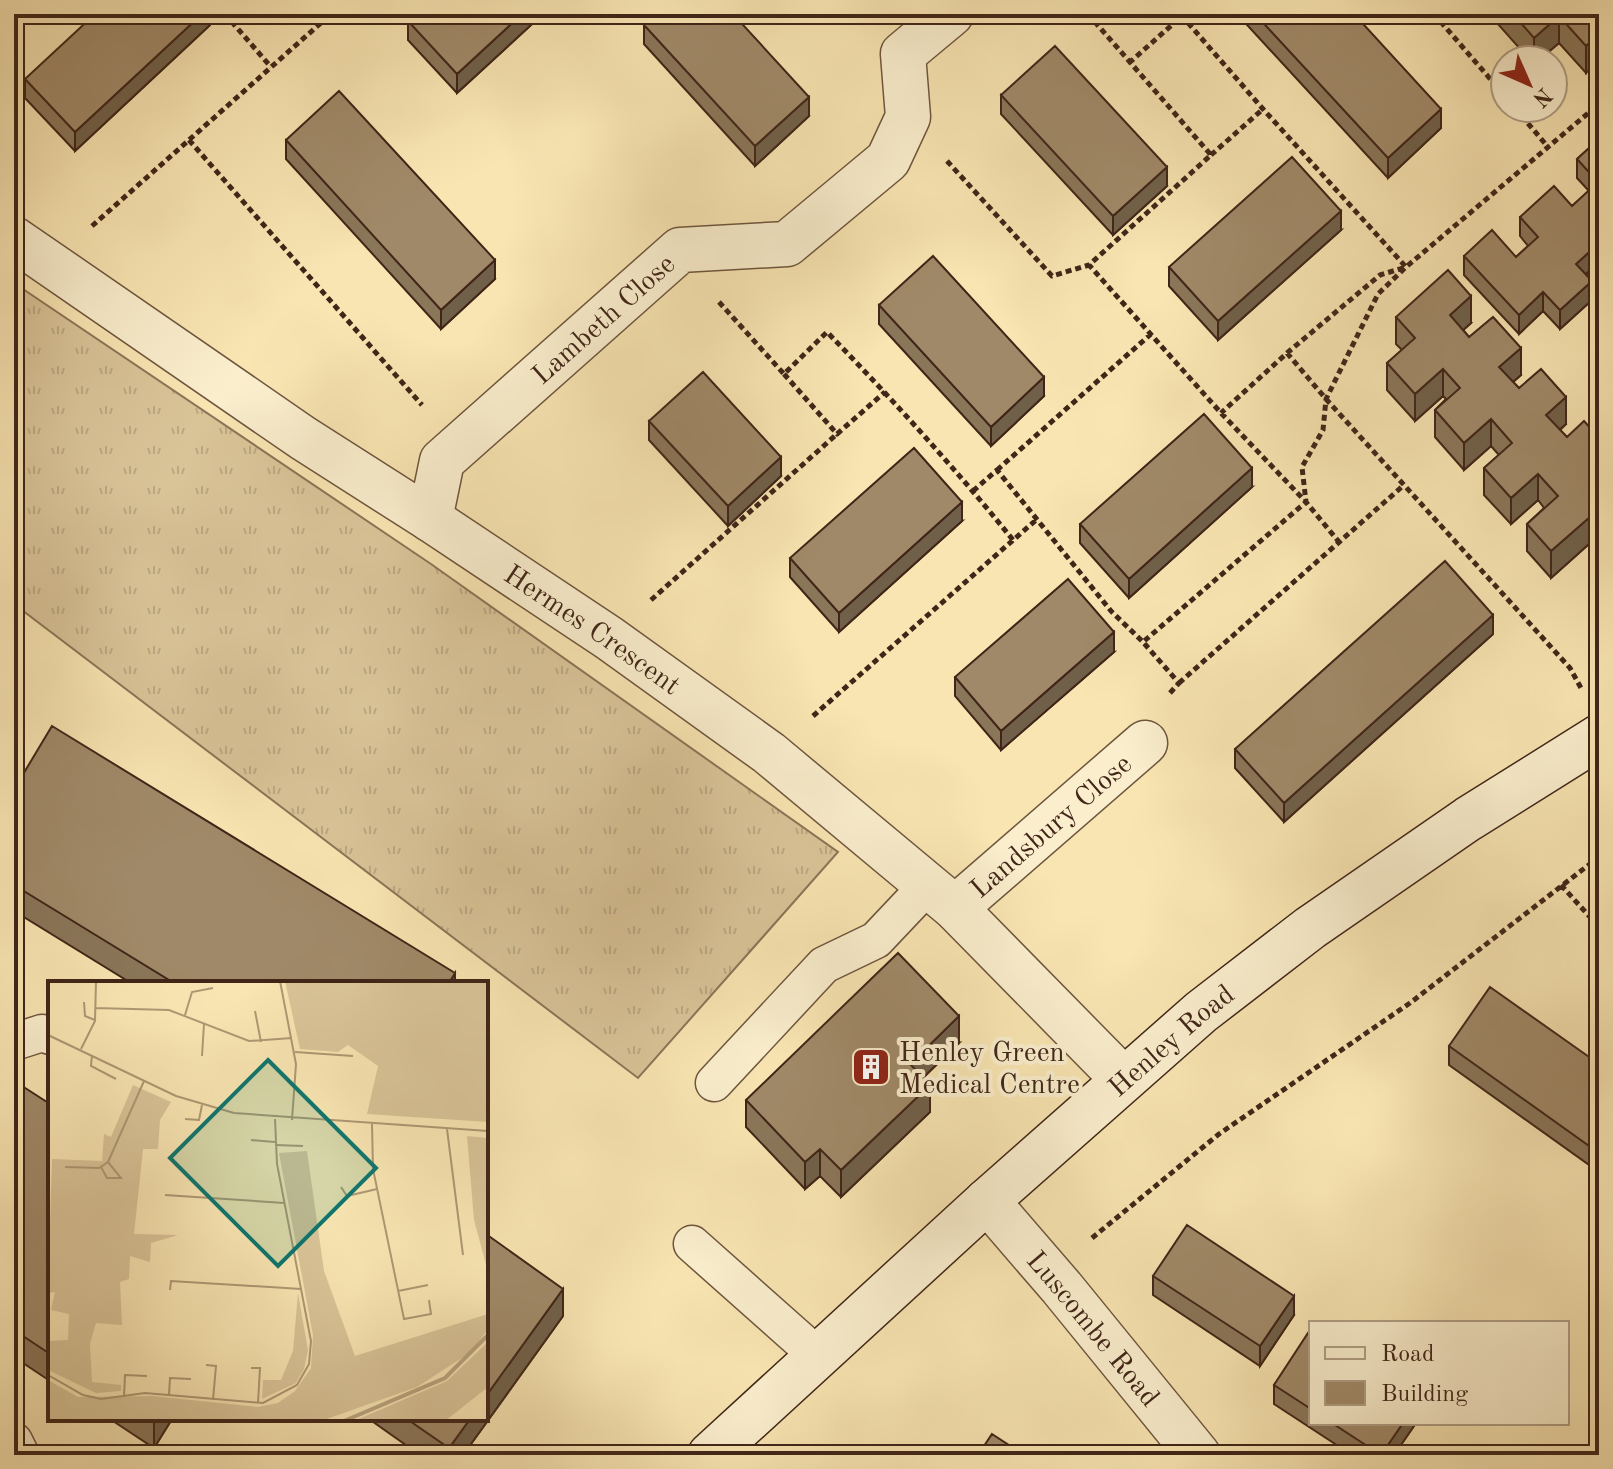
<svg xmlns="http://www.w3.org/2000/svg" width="1613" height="1469" viewBox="0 0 1613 1469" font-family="'Old Standard TT',serif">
  <defs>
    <pattern id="grass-tufts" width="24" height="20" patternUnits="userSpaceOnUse" patternTransform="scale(2)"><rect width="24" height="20" fill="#d9c498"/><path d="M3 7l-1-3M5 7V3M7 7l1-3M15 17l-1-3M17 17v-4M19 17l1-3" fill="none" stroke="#bba882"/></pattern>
  </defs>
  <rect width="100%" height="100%" fill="#f8e5b2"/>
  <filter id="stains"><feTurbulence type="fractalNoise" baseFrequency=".0025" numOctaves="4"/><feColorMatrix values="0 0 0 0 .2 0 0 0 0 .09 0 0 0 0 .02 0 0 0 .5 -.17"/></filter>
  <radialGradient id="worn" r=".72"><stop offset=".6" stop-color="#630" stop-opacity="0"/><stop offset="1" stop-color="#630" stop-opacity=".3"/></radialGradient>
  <path fill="url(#grass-tufts)" stroke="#8c7458" stroke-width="2" d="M14 283 431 564 838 852 638 1078 14 604Z"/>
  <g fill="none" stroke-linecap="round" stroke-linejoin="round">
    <g stroke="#6e553e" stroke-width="39">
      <path id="lane" d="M14 1042 42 1033 50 1036
        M714 1083 824 965 876 940 928 885
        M692 1244 818 1356
        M14 1441 21 1455"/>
    </g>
    <g stroke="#6e553e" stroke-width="47">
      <g id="street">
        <path id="s1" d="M14 239 303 438 430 519 609 638 769 753 955 908 1123 1079"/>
        <path id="s2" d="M430 519 442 461 680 250 787 244 888 160 908 117 903 54 951 14"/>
        <path id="s3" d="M955 908 1145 743"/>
        <path id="s4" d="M987 1201 1062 1288 1198 1455"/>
      </g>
    </g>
    <g stroke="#402518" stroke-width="47">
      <g id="secondary">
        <path id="s5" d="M710 1455 987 1201 1201 1012 1310 928 1468 819 1599 737"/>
      </g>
    </g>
    <path stroke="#402518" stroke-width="5" stroke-dasharray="6 4" stroke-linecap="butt" d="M225 14 271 67
      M1088 14 1211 155 1089 265 1221 413 1306 502 1339 542
      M1434 14 1505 96
      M14 19 20 14
      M1129 63 1182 16 1263 109 1406 267 1380 275 1287 353 1221 413
      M1515 108 1548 147
      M189 140 422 405
      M1211 155 1263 109
      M947 161 1052 276 1089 265
      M92 226 331 14
      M719 302 784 374 827 332C892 399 955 468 1013 540
      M1287 353 1326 399 1570 668 1581 688
      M784 374 837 434 885 392
      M997 470 1151 334
      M973 491 997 470 1111 611 1143 642
      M651 600 837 434
      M1179 683 1404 485
      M1170 693 1179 683 1143 642 1306 502 1302 467 1323 430 1326 399 1378 294 1406 267 1599 104
      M813 716 1036 520
      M1561 885 1599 927
      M1092 1238 1219 1134 1410 1003 1599 857"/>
    <use href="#lane" stroke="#faeecd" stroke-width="36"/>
    <use href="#street" stroke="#faeecd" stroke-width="44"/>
    <use href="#secondary" stroke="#faeecd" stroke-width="44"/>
  </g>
  <path fill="#8a7659" stroke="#402518" stroke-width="2" d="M210 14V25L75 151 25 98V79Z
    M415 14H543L457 93 408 40V21Z
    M1237 14H1354L1441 128 1388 178Z
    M1489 14H1599L1586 73 1559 43 1539 60H1530Z
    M644 25 809 116 755 166 644 44Z
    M1001 95 1167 186 1113 235 1001 114Z
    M1599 139V265L1598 263 1586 275 1592 300 1560 329 1543 311 1519 334 1464 275V256L1516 257 1528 246 1520 236V217L1572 206 1589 191 1577 178V159Z
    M286 140 495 279 441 329 286 159Z
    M1341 230 1218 340 1169 286V267Z
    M879 305 1044 396 991 446 879 324Z
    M1396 317 1471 323 1463 330 1469 337 1521 375 1513 382 1519 388 1566 424 1560 430 1567 437 1599 438V535L1551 578 1527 551V524L1544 508 1538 500 1511 524 1484 495V468L1499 455 1491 446 1464 470 1435 437V410L1446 399 1443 396 1415 421 1387 390V363L1402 350 1396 344Z
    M649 421 781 476 728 526 649 440Z
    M1252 487 1129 598 1080 543V524Z
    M962 521 839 632 790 577V558Z
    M1493 634 1284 822 1235 768V749Z
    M1114 652 1001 750 955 696V677Z
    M14 771 22 776 455 983H131L14 911Z
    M959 1043 923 1078 930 1112 841 1197 820 1176 805 1189 746 1127V1100Z
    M1449 1046 1599 1064V1172L1449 1065Z
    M14 1092 50 1104V1381L14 1357Z
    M1153 1276 1294 1315 1260 1366 1153 1295Z
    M563 1316 463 1455H420L369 1419H486Z
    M1311 1335V1423H1416L1394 1455H1352L1274 1404V1385Z
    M110 1419H172L154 1448Z"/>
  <path fill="#706049" stroke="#402518" stroke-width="2" d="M202 14H210V25L75 151V132Z
    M522 14H543L457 93V74Z
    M1559 16V43L1539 60H1534V38Z
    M1599 34V61L1586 73V46Z
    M809 97V116L755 166V146Z
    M1441 109V128L1388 178V158Z
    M1167 167V186L1113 235V216Z
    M1341 211V230L1218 340V321Z
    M1598 244V263L1576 283V264Z
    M495 260V279L441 329V310Z
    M1592 281V300L1560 329V310Z
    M1543 292V311L1519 334V315Z
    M1471 296V323L1450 342V315Z
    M1521 348V375L1499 394V367Z
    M1443 369V396L1415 421V394Z
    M1044 377V396L991 446V427Z
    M1566 397V424L1546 442V415Z
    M1491 419V446L1464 470V443Z
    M781 457V476L728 526V506Z
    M1252 468V487L1129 598V579Z
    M1538 474V500L1511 524V498Z
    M962 502V521L839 632V613Z
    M1599 509V535L1551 578V551Z
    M1493 615V634L1284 822V803Z
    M1114 632V652L1001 750V731Z
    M455 973V983H449Z
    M959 1016V1043L910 1090V1064Z
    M930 1085V1112L841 1197V1170Z
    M820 1149V1176L805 1189V1162Z
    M563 1289V1316L463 1455H449V1448L470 1419H486V1396Z
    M1294 1296V1315L1260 1366V1346Z
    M155 1419H172L154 1448V1421Z
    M1403 1423H1416L1394 1455H1381Z"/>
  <path fill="#a08968" stroke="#402518" stroke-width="2" d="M95 14H202L75 132 25 79Z
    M415 14H522L457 74 408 21Z
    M656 14H733L809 97 755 146 644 25Z
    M1255 14H1354L1441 109 1388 158Z
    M1513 14H1599V34L1586 46 1559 16 1534 38Z
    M1055 46 1167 167 1113 216 1001 95Z
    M339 91 495 260 441 310 286 140Z
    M1599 139V246L1598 244 1576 264 1592 281 1560 310 1543 292 1519 315 1464 256 1492 230 1516 257 1538 237 1520 217 1554 186 1572 206 1598 182 1577 159Z
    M1292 157 1341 211 1218 321 1169 267Z
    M933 256 1044 377 991 427 879 305Z
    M1448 270 1471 296 1450 315 1469 337 1493 317 1521 348 1499 367 1519 388 1541 369 1566 397 1546 415 1567 437 1584 421 1599 438V469L1595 472 1599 476V509L1551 551 1527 524 1558 496 1538 474 1511 498 1484 468 1512 443 1491 419 1464 443 1435 410 1460 388 1443 369 1415 394 1387 363 1415 338 1396 317Z
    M703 372 781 457 728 506 649 421Z
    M1204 414 1252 468 1129 579 1080 524Z
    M914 448 962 502 839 613 790 558Z
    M1445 561 1493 615 1284 803 1235 749Z
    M1068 579 1114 632 1001 731 955 677Z
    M52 726 455 973 449 983H174L14 885V771L22 776Z
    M898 953 959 1016 910 1064 930 1085 841 1170 820 1149 805 1162 746 1100Z
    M1490 987 1599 1064V1153L1449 1046Z
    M19 1084 50 1104V1354L14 1330V1092Z
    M1187 1225 1294 1296 1260 1346 1153 1276Z
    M486 1234 563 1289 486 1396Z
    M1308 1333 1311 1335V1409L1274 1385Z
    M407 1419H470L449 1448Z
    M1332 1423H1403L1381 1455Z
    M992 1434 1024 1455H978Z
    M1430 1450 1438 1455H1427Z"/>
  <defs>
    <g id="building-square" transform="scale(2)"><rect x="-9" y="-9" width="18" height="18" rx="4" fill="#8f2418" stroke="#faeecd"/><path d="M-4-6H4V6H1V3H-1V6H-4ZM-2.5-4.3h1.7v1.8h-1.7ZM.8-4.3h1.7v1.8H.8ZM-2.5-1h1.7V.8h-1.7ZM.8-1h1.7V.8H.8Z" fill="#fff"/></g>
  </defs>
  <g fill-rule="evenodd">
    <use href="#building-square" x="871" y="1067"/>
  </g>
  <g text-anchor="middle" stroke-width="8" stroke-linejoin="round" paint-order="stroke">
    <g font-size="28" fill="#402518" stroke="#faeecd">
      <text dy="10" stroke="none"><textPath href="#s2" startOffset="274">Lambeth Close</textPath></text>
      <text dy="10" stroke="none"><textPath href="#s1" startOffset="698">Hermes Crescent</textPath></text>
      <text dy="10" stroke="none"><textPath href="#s3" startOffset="126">Landsbury Close</textPath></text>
      <text dy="10" stroke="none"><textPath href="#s5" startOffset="620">Henley Road</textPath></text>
      <text dy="10" stroke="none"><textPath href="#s4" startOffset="166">Luscombe Road</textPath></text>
    </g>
    <g font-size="28" fill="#402518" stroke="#faeecd" text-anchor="start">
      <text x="899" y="1061">Henley Green<tspan x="899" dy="32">Medical Centre</tspan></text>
    </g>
  </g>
  <g transform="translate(48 981)">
    <rect width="440" height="440" fill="#f8e5b2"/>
    <path d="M237 0H440V141L319 133 330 85 300 64 290 71 252 68ZM85 104 123 121 112 139 110 168H95L86 253 130 254 103 262 102 281 82 275 81 298 72 301 74 344 48 342 42 363 44 401 73 404V410L48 412 0 389 1 360 20 359 21 333 3 329 7 311 0 312 4 178 54 180 56 153 63 156ZM419 155 440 157V291L426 239ZM259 170 276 290 307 375 440 333V348L423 371 369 406 273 440H0V399L30 416 105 415 210 426 230 422 247 410 263 387 265 354 231 172ZM250 312 260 369 256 388 248 402 214 418 215 399H233L245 370ZM440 361V406L397 440H306L399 400Z" fill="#d9c498"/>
    <path d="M31 294a10 10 0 1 1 20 0a10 10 0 1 1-20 0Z" fill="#d9c498"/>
    <path fill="none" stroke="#b9a47e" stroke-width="4" d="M296 440 397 397 440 354"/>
    <path fill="none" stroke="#ae9874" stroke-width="2" d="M232 0 248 83 244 139M36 21 37 35 47 39M48 27 121 29 201 60 244 57M207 30 213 61M137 34 144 11 165 7M0 54 128 115 186 132 440 150M33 68 47 40 48 0M247 71 305 75M44 74 43 85 68 98M154 75 156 43M137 138 151 139 154 124M324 143 325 188 356 338 383 333 381 319M399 148 415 274M203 159 227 161M227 164 255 165M17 186 51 187 60 181 96 100M53 186 59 197H73L60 181M293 206 299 215 329 208M117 214 236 222M122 309 123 300 253 308M350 310 380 304M158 384 168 385 165 419M203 387H212L210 422M0 394 35 414 53 418 97 412 215 422 249 404 261 383 263 360 229 183 227 138M121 414 122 397 143 398M76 415 77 394 99 395"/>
    <path fill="#0f766e" fill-opacity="0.15" stroke="#0f766e" stroke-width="4" d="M220 79 328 187 230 285 122 177Z"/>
    <rect width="440" height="440" fill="none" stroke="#402518" stroke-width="4"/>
  </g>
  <rect width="1613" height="1469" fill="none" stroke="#f8e5b2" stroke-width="48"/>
  <rect x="16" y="16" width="1581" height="1437" fill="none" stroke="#402518" stroke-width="4"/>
  <rect x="24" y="24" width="1565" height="1421" fill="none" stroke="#402518" stroke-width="2"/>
  <rect x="1309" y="1321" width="260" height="104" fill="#faeecd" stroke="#b09e85" stroke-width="2"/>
  <rect x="1325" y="1347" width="40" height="12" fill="#faeecd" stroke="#b09e85" stroke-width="2"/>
  <text x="1381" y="1361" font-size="24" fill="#402518">Road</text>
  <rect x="1325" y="1381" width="40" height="24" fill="#a08968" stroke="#b09e85" stroke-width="2"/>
  <text x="1381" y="1401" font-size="24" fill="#402518">Building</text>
  <g transform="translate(1529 84) rotate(135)"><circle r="38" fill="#faeecd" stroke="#b09e85" stroke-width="2"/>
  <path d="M0-6L14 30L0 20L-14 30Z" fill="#8f2418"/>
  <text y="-12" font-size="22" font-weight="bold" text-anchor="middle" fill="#402518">N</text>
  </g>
  <rect width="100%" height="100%" filter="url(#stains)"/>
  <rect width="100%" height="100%" fill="url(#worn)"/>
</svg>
